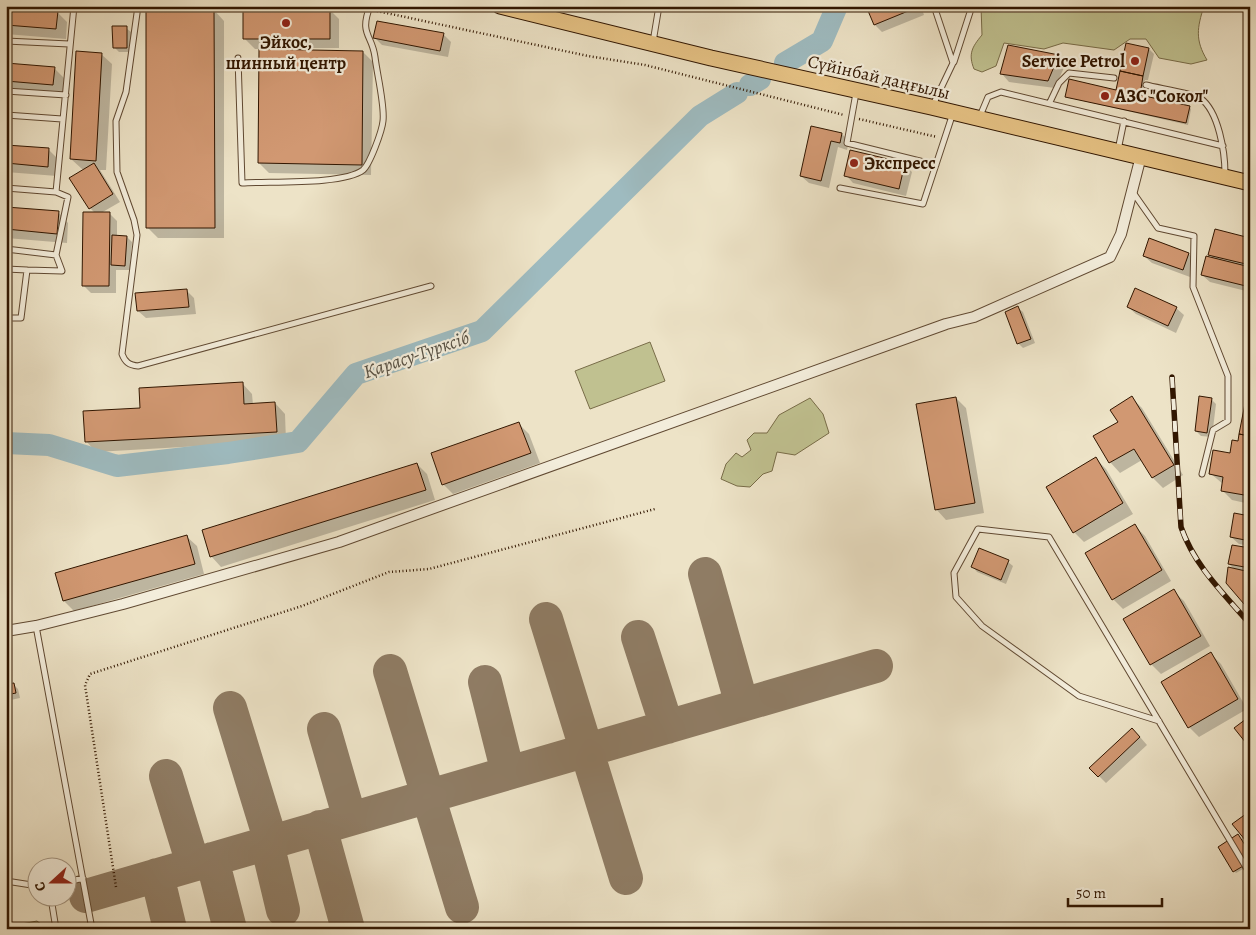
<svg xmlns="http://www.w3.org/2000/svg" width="1256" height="935" viewBox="0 0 1256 935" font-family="Alegreya,serif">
  <rect width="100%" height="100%" fill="#ede3c7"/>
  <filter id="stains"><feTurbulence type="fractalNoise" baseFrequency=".004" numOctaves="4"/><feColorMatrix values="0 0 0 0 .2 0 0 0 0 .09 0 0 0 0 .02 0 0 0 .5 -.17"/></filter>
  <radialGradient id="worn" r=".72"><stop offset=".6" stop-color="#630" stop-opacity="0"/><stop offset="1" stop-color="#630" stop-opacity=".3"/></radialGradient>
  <path fill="#c0c190" stroke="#786c48" d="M981 6H1204C1197 28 1195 40 1207 60L1191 64 1159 58 1146 39H1130L1114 50 1063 43 1044 49 1004 43 996 66 982 72 974 69C968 54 972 47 982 35Z
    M650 342 665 381 590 409 575 371Z
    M810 398 823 414 829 433 795 455 777 452 772 471 763 474 750 487 737 486 721 479 726 464 736 453 742 457 751 450 747 440 754 433H767L779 415Z
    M37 921 47 929H6V927Z"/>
  <path fill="#0003" d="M867 6H921L924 15 882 32 875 25Z
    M6 8 57 12 67 22 66 39 6 34Z
    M329 9 339 19V48H306V51L363 52 373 62 371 175 269 173 259 163 260 49H255L244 38Z
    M214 10 224 21V238H158L148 228Z
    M126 28 131 32V52H119L114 47Z
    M443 34 451 42 448 57 382 45 375 38Z
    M1127 45 1149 49 1154 54 1148 80H1145L1141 97 1189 107 1191 109 1188 125 1066 97 1117 91Z
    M101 54 112 64 106 170H100L120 202 101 213H109L117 221V236L127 237 132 242 130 270H116V293H91L83 285 95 213 90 208 86 169H82L71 159Z
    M1058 56 1066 63 1055 88 1009 82 1002 74Z
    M6 64 54 68 64 78 63 95 6 90Z
    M812 127 842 134 849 141 847 150 838 147 829 188 809 183 801 176Z
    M6 146 49 150 59 160 57 176 6 172Z
    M851 151 905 165 912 172 906 196 853 183 846 175Z
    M6 208 58 212 68 223 67 243 6 238Z
    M1250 240V292L1210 282 1202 275 1215 260 1210 255Z
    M1189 254 1196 261 1190 277 1152 263 1144 256Z
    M187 291 194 298 196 314 146 318 138 311Z
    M1128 307 1176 308 1184 315 1176 333 1136 314Z
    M1018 308 1023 312 1035 343 1023 348 1019 344 1006 312Z
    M242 383 252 394 253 405 275 403 285 414 286 441 96 452 86 441 141 409Z
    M1250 385V504L1232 500 1222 490 1223 484 1210 473 1231 454 1239 442Z
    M956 398 966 408 984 513 946 520 936 509Z
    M1132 398 1142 408 1183 475 1163 488 1153 478 1142 460 1120 473 1110 462 1095 437 1119 422Z
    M1211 399 1216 404 1212 437 1201 436 1196 431Z
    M519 424 529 434 540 463 453 494 443 484Z
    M1096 459 1106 469 1133 514 1084 542 1074 532Z
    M417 464 427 474 435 500 221 567 211 556Z
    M1250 518V546L1239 544 1231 537Z
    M1135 526 1145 536 1171 581 1123 609 1113 599Z
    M186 536 197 546 204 574 74 611 64 601 56 574Z
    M1250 550V609L1235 570 1229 564Z
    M1008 562 1013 566 1006 584 977 572 973 567Z
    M1173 591 1184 601 1210 646 1161 674 1151 664Z
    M1211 654 1221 664 1247 709 1199 737 1189 727Z
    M13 684 18 689 20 698 6 701V685Z
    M1140 737 1147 745 1106 783 1091 768Z
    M1250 854V865L1236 873 1234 871Z"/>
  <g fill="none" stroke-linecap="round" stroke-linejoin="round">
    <path stroke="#9ebbc0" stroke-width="22" d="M785 63 822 41 837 6
      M750 85 760 79
      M6 443 49 445 117 466 228 453 298 442 356 374 482 331 700 116 737 93"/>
    <path stroke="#8f7c64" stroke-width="34" d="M705 574 742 705
      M546 619 626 878
      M638 637 667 727
      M390 671 462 907
      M485 682 508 773
      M230 708 271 842
      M324 729 350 819
      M166 776 193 864
      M320 827 348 929
      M267 843 283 910
      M212 859 230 929
      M157 875 170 929
      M86 896 876 666"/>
  </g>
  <path fill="#d19872" stroke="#311600" d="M866 6H917L918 7 874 25Z
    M6 7 58 11 56 29 6 25Z
    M243 8H330V39H243Z
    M146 9H214L215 228H146Z
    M377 21 444 33 440 51 373 38Z
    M112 26H127V48H113Z
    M1126 43 1149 48 1143 76 1120 71Z
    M1008 45 1059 55 1048 81 1000 74Z
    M259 49 363 51 362 165 258 163Z
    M76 51 102 53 96 161 70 159Z
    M6 63 55 67 53 85 6 81Z
    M1120 71 1143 76 1140 95 1190 106 1186 123 1065 97 1069 79 1116 90Z
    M811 126 842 133 840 143 831 141 821 181 800 176Z
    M6 145 49 148 48 167 6 163Z
    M850 150 905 163 899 189 844 176Z
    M94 163 113 194 89 209 69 178Z
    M6 207 59 211 57 234 6 229Z
    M83 212H110L109 286H82Z
    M1215 229 1250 238V265L1208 255Z
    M112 235 127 236 125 266 111 265Z
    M1149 238 1189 253 1183 270 1143 256Z
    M1206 256 1250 267V287L1201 275Z
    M1135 288 1177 307 1168 326 1127 307Z
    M187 289 189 307 137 311 135 293Z
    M1018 306 1031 339 1017 344 1005 312Z
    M1250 378V436L1239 434Z
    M243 382 244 404 275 402 277 432 85 442 83 411 140 408 139 388Z
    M1132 396 1174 465 1152 478 1134 449 1109 463 1093 436 1118 422 1110 410Z
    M1199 396 1212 398 1207 433 1195 431Z
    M956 397 975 503 935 510 916 404Z
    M519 422 531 453 442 485 431 453Z
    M1239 434 1250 436V496L1221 491 1223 477 1209 474 1213 450 1230 453 1232 440 1238 441Z
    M1096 457 1123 503 1073 533 1046 487Z
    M417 463 426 490 210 557 202 530Z
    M1234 513 1250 516V541L1230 537Z
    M1135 524 1162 570 1112 600 1085 553Z
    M187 535 195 564 63 601 55 573Z
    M1232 545 1250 548V568L1228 564Z
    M979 548 1009 560 1001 580 971 567Z
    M1228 567 1250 572V611L1226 583Z
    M1174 589 1201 636 1150 665 1123 619Z
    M1211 652 1238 699 1188 728 1161 682Z
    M14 683 16 693 6 695V684Z
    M1250 716V748L1234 728Z
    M1132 728 1140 737 1098 777 1089 768Z
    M1250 811V846L1232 824Z
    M1238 834 1250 853V862L1233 872 1218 847Z"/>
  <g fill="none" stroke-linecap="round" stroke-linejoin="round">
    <g stroke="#604932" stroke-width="7">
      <path id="service" d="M138 6 126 92 116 121 117 172 134 220 137 235 122 354C125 362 129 365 138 366L431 286
        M6 41 69 44
        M653 42 659 6
        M238 58 242 183C269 181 344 185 363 170 370 164 382 131 383 121 385 106 377 74 375 57 372 34 359 35 370 6
        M954 62 972 6
        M1146 85C1157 88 1192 93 1200 98 1219 111 1225 153 1225 174
        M6 91 66 95
        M856 93 847 143 936 165
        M1050 102 1059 83 1069 73 1114 78
        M933 105 953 63 934 6
        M6 115 62 119
        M980 116 988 97 1001 92 1223 146
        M1118 150 1124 121
        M6 188 56 192
        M840 188 923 204 953 113
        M1132 191 1158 228 1194 236 1193 287 1228 376V421L1213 430 1202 474
        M6 249 56 255
        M6 269 27 270
        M6 318H21L27 270 62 271 56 255 68 197 56 192 74 6
        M36 626 92 929
        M1159 721 1079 696 982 626 956 597 954 573 978 529 1049 537 1250 874
        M6 881 38 886
        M68 882 83 878
        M51 898 56 929"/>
    </g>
    <g stroke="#604932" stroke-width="12">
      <path id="minor" d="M6 631 36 626 123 604 339 542 946 324 974 317 1110 257 1121 234 1141 156"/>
    </g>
    <g stroke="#311600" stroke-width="17">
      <path id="primary" d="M500 6 711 58 931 107 1250 183"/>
    </g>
    <path stroke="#311600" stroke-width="2.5" stroke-dasharray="1 2.5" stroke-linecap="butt" d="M377 11 588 56 645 65 844 115
      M859 119 937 137
      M116 887 85 685 90 674 302 606 389 572 429 569 655 509"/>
    <use href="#service" stroke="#f3eddb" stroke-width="5"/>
    <use href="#minor" stroke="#f3eddb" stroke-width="10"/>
    <use href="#primary" stroke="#e6c284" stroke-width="15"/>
    <g stroke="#311600" stroke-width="5.5">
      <path id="rail" d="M1172 377 1181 527C1194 565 1223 593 1249 623"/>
    </g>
    <use href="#rail" stroke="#f3eddb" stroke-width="4" stroke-dasharray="11" stroke-linecap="butt"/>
  </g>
  <g fill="#8f2418" stroke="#f3eddb" stroke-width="2">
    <circle cx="286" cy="23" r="5"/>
    <circle cx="1135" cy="61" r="5"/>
    <circle cx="1105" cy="96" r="5"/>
    <circle cx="854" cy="163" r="5"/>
  </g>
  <g text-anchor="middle" stroke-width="4.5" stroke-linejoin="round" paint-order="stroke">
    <g font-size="18" font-weight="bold" fill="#311600" stroke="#f3eddb" text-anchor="start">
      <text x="286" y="48" text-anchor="middle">Эйкос,<tspan x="286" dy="21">шинный центр</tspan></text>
      <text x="1125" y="67" text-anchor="end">Service Petrol</text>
      <text x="1115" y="102">АЗС "Сокол"</text>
      <text x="864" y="169">Экспресс</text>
    </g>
    <g font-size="18" fill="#311600" stroke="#f3eddb">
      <text transform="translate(879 77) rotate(13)" y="6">Сүйінбай даңғылы</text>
    </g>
    <g font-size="19" font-style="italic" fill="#575043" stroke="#f3eddb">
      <text transform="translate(416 354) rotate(-19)" y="7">Қарасу-Түрксіб</text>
    </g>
  </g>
  <rect width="1256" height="935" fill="none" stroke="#ede3c7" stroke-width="25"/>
  <rect x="8" y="8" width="1241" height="920" fill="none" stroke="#311600" stroke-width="2.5"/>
  <rect x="12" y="12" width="1231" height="910" fill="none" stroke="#311600"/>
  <g transform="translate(52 882) rotate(249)"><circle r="24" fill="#f3eddb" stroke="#a59783"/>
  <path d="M0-4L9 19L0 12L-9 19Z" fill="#8f2418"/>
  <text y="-8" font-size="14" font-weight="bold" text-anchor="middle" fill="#311600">С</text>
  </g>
  <path d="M1068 898v8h94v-8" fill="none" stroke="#311600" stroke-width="2.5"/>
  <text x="1076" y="898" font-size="15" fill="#311600" stroke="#f3eddb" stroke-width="4" paint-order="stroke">50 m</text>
  <rect width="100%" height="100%" filter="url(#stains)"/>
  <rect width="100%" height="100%" fill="url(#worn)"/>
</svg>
